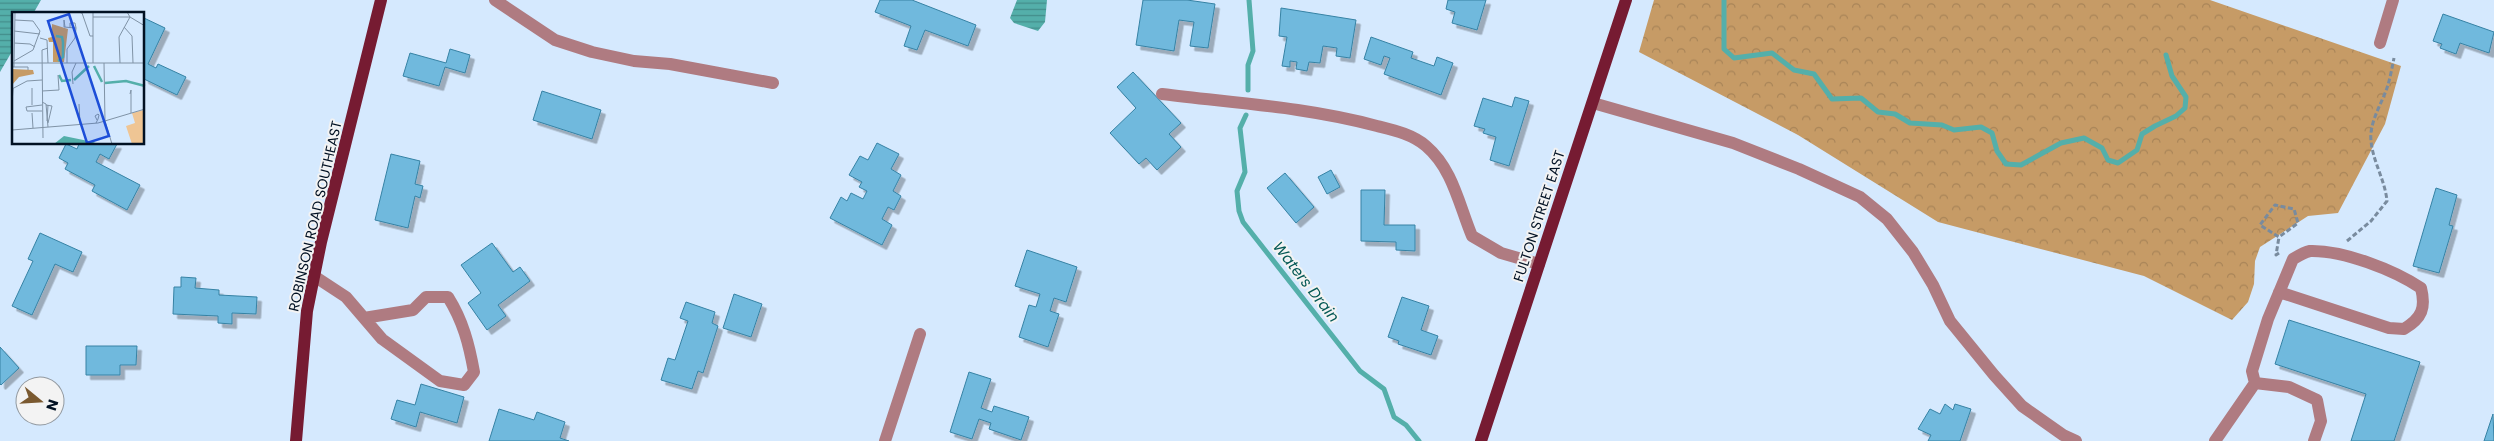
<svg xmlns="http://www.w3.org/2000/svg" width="2494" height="441" viewBox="0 0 2494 441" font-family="Poppins,sans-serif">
  <defs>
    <pattern id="forest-crowns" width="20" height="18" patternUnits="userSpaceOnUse" patternTransform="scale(1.25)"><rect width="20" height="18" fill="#c69b66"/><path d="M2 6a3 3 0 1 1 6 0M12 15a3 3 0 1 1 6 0" fill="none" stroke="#a88458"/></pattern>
    <pattern id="water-rules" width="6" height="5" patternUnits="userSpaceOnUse" patternTransform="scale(1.25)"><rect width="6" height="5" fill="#54afaa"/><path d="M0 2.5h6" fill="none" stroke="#438d8a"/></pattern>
    <filter id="shadow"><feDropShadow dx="4.5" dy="4.5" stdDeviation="0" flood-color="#0004"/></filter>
  </defs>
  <rect width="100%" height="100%" fill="#d5e9fe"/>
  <path fill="url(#forest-crowns)" d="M1654 0H2210L2401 66 2385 124 2338 213 2308 216 2260 247 2255 261 2254 284 2248 302 2232 320 2144 276 1938 222 1798 135 1639 52Z"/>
  <path fill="url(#water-rules)" d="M0 0H41L33 14H14V48L0 72Z
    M1017 0H1047L1045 22 1038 31 1014 23 1010 18Z"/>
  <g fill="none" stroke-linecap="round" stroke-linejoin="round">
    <path stroke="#54afaa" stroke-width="5" d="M1724 0V49L1734 58 1772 53 1794 70 1814 74 1832 99 1861 98 1878 112 1895 114 1910 123 1942 125 1954 130 1981 127 1992 133 1997 151 2006 164 2021 165 2061 143 2084 138 2102 148 2108 160 2118 163 2137 150 2142 134 2155 126 2176 116 2185 108 2186 97 2172 76 2166 55
      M1248 90V65L1253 51 1249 0
      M1246 115 1240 128 1245 172 1237 191 1239 211 1243 222 1360 371 1384 389 1394 417 1406 425 1419 441"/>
  </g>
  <path fill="#6fb9dd" stroke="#3682a4" filter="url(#shadow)" d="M880 0H912L976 25 968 46 925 30 917 50 904 46 911 26 875 12Z
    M1143 0H1187L1215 4 1208 48 1190 46 1194 22 1179 20 1174 51 1136 45Z
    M1448 0H1486L1477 30 1452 23 1455 12 1446 9Z
    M1281 8 1356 20 1350 58 1336 56 1337 48 1323 46 1320 63 1309 62 1307 71 1296 69 1297 62 1290 61V67L1282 66 1287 37 1279 36Z
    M2443 14 2494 32 2489 53 2460 43 2456 54 2440 48 2442 44 2433 41Z
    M144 18 165 28 148 64 156 68 158 64 186 77 177 95 144 79Z
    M1371 37 1413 52 1411 58 1434 66 1437 57 1453 63 1441 95 1384 74 1390 58 1384 56 1381 65 1364 59Z
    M450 49 470 55 465 73 445 67 439 86 403 76 410 53 446 63Z
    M1133 72 1181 123 1169 134 1181 147 1157 170 1146 158 1139 164 1110 133 1136 108 1117 87Z
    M542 91 601 110 592 139 533 120Z
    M1515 97 1529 101 1509 166 1490 160 1496 137 1483 133 1485 129 1474 126 1483 98 1512 107Z
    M877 143 899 154 891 169 901 175 893 191 901 196 894 210 888 207 882 219 892 225 882 245 830 218 841 197 847 201 851 193 863 199 867 191 859 187 862 182 849 175 860 156 868 160Z
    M66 144 77 149 79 144H117L109 159 100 154 96 162 140 185 127 210 92 191 95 185 65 169 68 163 59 158Z
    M391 154 420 161 415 184 423 186 420 198 415 196 408 228 375 220Z
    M1331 170 1340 187 1327 194 1318 177Z
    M1285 173 1314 207 1296 223 1267 188Z
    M2436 188 2457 195 2449 225 2453 226 2439 273 2413 266Z
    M1361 190H1385L1384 225H1415V251L1396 250V242L1361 241Z
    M40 233 82 252 73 272 55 264 32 315 12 306 33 261 28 259Z
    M492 243 513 272 520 267 530 281 498 305 506 316 487 330 468 303 481 293 461 265Z
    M1027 250 1077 267 1066 302 1054 298 1050 311 1059 314 1048 347 1019 337 1029 305 1036 307 1040 294 1015 286Z
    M181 277 196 278 195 288 219 290V295L257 297 256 314 232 313V324L218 323V316L173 314 174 287H181Z
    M734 294 762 304 751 337 723 328Z
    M1402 297 1429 306 1421 330 1438 336 1431 355 1398 344 1399 341 1388 337Z
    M686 302 715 312 712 323 718 326 703 373 698 371 692 389 661 380 668 358 675 360 688 321 680 318Z
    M2289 320 2420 362 2394 441H2351L2366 394 2275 364Z
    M86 346H137L136 365H120V375H86Z
    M0 347 19 368 1 385 0 384Z
    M969 372 991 379 981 408 992 412 994 406 1029 417 1021 440 989 429 991 423 979 419 972 439 950 432Z
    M421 384 464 397 457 423 420 412 416 427 391 419 397 400 415 405Z
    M1945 404 1953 410 1955 404 1971 409 1960 441H1928L1931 435 1918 429 1930 409 1940 414Z
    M499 409 534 420 537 412 565 422 560 438 569 441H489Z
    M2493 414 2494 441H2484Z"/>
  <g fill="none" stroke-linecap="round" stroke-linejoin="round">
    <path stroke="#798b9e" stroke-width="3" stroke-dasharray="5 2.5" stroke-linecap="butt" d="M2347 241 2371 221 2387 201C2385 180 2373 162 2371 141 2369 123 2381 105 2387 88 2390 79 2392 68 2394 58
      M2279 253 2276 255 2279 237 2260 225 2275 205 2294 209 2298 223 2279 237"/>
    <path stroke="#af7b81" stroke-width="12" d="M495 0 555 40 592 52 634 61 670 64 773 83
      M2380 43 2393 0
      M1162 94C1233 103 1307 107 1377 126 1393 130 1412 134 1426 146 1453 169 1459 205 1472 236L1501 253 1539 264
      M1593 103 1733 143 1799 169 1860 197 1887 219 1913 252 1933 285 1950 321 1994 375 2022 406 2063 435 2076 441
      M314 276 346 297 382 339 440 381 464 385 474 372C469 344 463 321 448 297H426L413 310 364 318
      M2255 383 2289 387 2317 400 2321 421 2314 441
      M885 441 920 334
      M2215 441 2255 383 2252 371 2268 319 2293 259C2298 256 2305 252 2310 251 2343 250 2394 270 2421 288 2426 308 2422 318 2404 329L2389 328 2279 292"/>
    <path stroke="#761b32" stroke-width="12" d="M296 441 307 311 321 242 381 0
      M1481 441 1626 0"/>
  </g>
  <g text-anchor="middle" stroke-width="4" stroke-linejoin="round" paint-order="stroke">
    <g font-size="14" fill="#011123" stroke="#f3f3f3">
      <text transform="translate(315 216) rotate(-77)" y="5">ROBINSON ROAD SOUTHEAST</text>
      <text transform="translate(1539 216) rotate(-72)" y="5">FULTON STREET EAST</text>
    </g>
    <g font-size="15" font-style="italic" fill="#045855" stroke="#f3f3f3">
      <text transform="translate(1306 282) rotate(52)" y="5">Waters Drain</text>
    </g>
  </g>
  <g transform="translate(12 12)">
    <rect width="132" height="132" fill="#d5e9fe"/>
    <path d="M40 12 56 17 52 50H41V30H37L36 26 40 25ZM0 57 21 58 22 62 7 65 0 73Z" fill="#c69b66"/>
    <path d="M132 98V132H120L114 114 123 111 120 101Z" fill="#efc594"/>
    <path d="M52 124 81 130 86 132H42Z" fill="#54afaa"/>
    <path fill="none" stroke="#54afaa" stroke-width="2.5" d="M44 24 50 25 51 30V45L46 49M82 54 90 70M47 63 50 69 59 68M62 68 77 54M93 71 114 69 133 74"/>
    <path fill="none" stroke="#8093a6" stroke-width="1" d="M66 0 70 1 78 24H81M81 0V51M81 5H118L133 14M53 15 52 8V15L64 16 63 11H58V15M112 15 120 24 121 51M2 19 28 22M28 26 35 28 36 51M2 31 18 32 23 35M2 49 21 38 28 19 21 9 3 8M0 51H133M55 51V37L63 26 64 16M92 51 93 109M108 51 107 25 118 5 115 0M0 55H16V58M2 55 3 0M61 72 60 60 64 51M0 77 15 69 30 68M30 79 47 78 46 63M118 82 119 78V101M30 90 34 92 36 115M0 92 1 77M67 92 68 112M20 93V76M30 93 14 95 15 99H30M34 93 40 94 36 111M20 101 21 116M35 109 36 93M93 109 100 132M84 111 86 107 87 103 86 102 83 104 85 108M0 118 86 111 133 97M31 126 30 38 36 36"/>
    <path fill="#1d4ed8" fill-opacity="0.15" stroke="#1d4ed8" stroke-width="2.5" d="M57 2 97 124 75 131 36 9Z"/>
    <rect width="132" height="132" fill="none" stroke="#011123" stroke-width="2.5"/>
  </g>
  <g transform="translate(40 401) rotate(108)"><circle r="24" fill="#f3f3f3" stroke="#9299a0"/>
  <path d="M0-4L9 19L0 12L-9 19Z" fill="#7a5930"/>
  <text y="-8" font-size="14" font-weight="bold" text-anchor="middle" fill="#011123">N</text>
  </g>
</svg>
